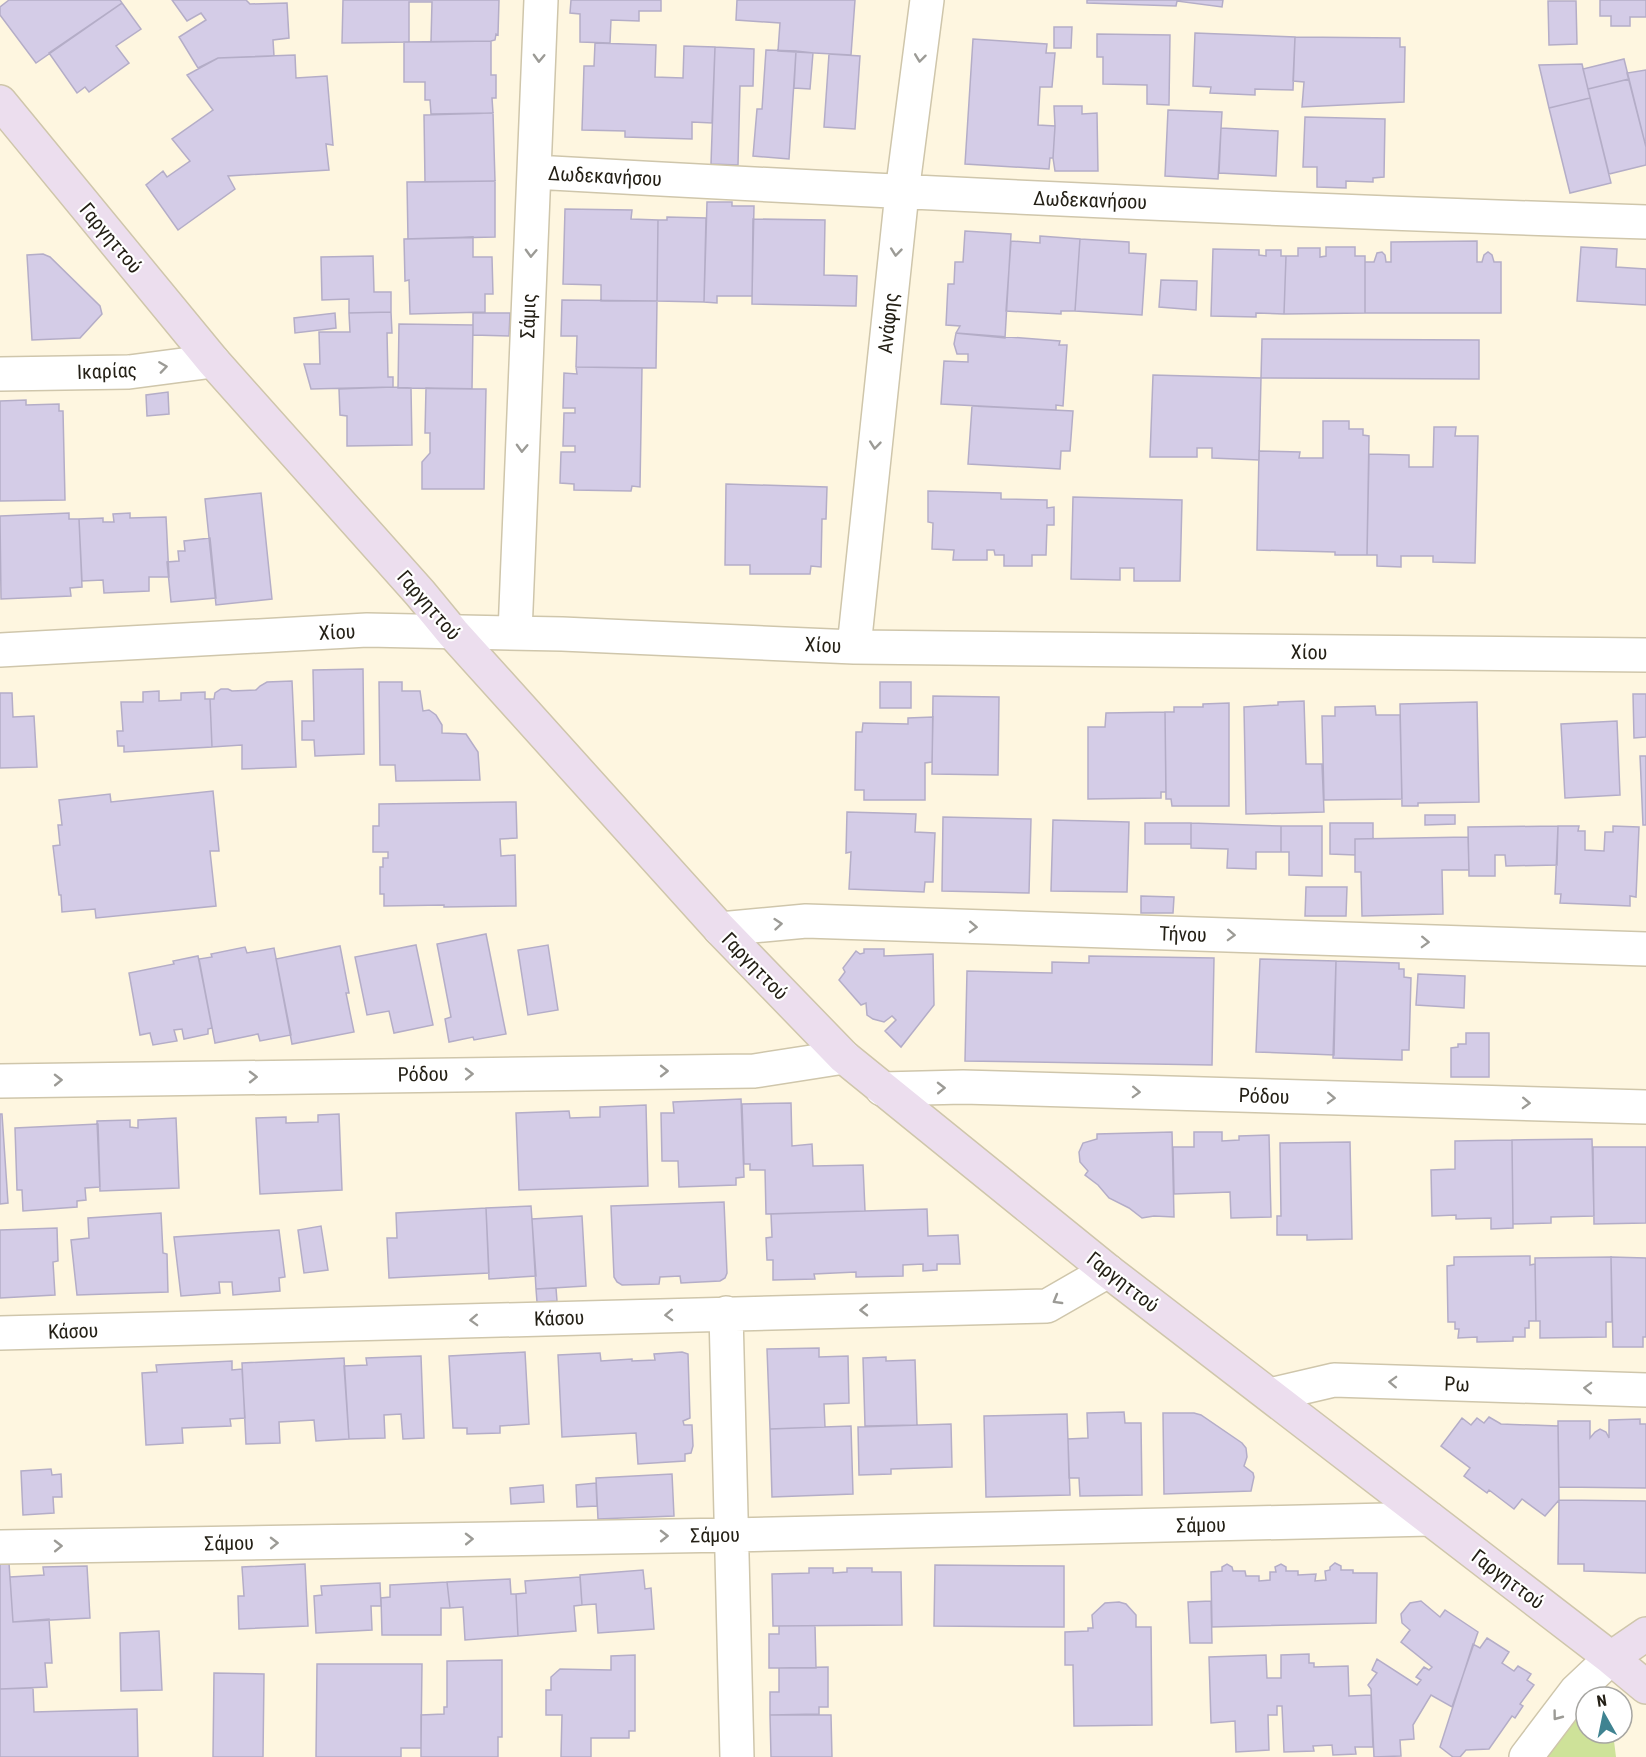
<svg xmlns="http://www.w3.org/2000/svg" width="1646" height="1757" viewBox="0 0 1646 1757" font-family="'Roboto Condensed',sans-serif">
  <rect width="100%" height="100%" fill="#fef6e0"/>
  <path fill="#cee299" d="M1586 1701V1733H1613L1616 1757H1545Z"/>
  <path fill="#d4cce7" stroke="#b4adc7" stroke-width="1.5" d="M9 0H120L122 3 36 63 0 15V7Z
    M172 0H246L250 4 287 3 289 38 273 40 274 56 218 58 198 68 179 37 206 20 201 13 187 21Z
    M343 0H499L498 35 496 34 495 40 491 41 431 42 432 2H409V42L342 43Z
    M571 0H661V11H639V21L611 20 610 43 580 42V14L570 13Z
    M737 0H855L851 55 778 51 780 23 736 20Z
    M1087 0H1223L1222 7 1177 1 1176 6 1087 3Z
    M1600 0H1646V17H1630V26H1611V16H1600Z
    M1548 1H1576L1577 44 1549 45Z
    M122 3 141 29 116 46 129 63 89 92 85 87 77 93 49 53Z
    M1054 27H1072L1071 48H1054Z
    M1195 33 1295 37 1293 90 1255 89V95L1210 93 1211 87 1193 86Z
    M1097 34 1170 35 1169 105 1147 104V85L1103 84V57H1097Z
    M1295 37 1400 38V47H1405L1404 102 1302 107 1304 82 1293 81Z
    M973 39 1047 44 1046 53H1055L1052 87H1040L1038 125 1055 126 1053 158H1050L1049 169 965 164Z
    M491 41V75H496V98H492L493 113 431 114 430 100H425V82H404V42Z
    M595 43 656 45 655 77 683 78 684 46 715 47 712 123 692 122V139L625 137V131L582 130 584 66H594Z
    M715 47 754 49 753 86H740L738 165 711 164Z
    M766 50 796 51 789 159 753 156 757 109H762Z
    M796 51 813 53 810 89 794 88Z
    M829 54 860 56 855 129 824 127Z
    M295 55 296 78 327 76 333 145 326 144 329 170 228 176 235 189 178 230 146 185 163 171 167 177 190 161 172 139 213 110 187 75 218 58Z
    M1624 59 1629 79 1588 89 1583 69Z
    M1582 64 1590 98 1549 108 1539 65Z
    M1646 70V147L1627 73Z
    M1629 79 1646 147V165L1609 174 1588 89Z
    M1590 98 1611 183 1570 193 1549 108Z
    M1054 106H1082V114L1097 113 1098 171H1055L1053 158 1055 126Z
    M1168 110 1222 112 1218 179 1165 176Z
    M493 113 495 181 425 182 424 115Z
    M1305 117 1385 119 1384 177 1373 178V182L1346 181V188L1317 187V167H1303Z
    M1221 128 1278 131 1276 176 1219 173Z
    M495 181V237L408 239 407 182Z
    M707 202H732V206H754L752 296H717V303L704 302Z
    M565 209 632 210 631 219 658 220 657 301H601V285L563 284Z
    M667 217 706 218 704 302 657 301 658 220H667Z
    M753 219 825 220 824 275 857 276 856 306 752 304Z
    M965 231 1011 234 1005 338 956 333 960 326 946 325 948 284H954L955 262H963Z
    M1040 236 1080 239 1075 311H1061V314L1006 311 1011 241 1040 243Z
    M473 237V257H492L493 294H485V312L410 314 409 280 405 281 404 239Z
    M1080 239 1129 242V253L1146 254 1142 315 1075 311Z
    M1477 241V262H1482L1484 255 1488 252 1492 255 1494 262H1501V313H1365V262H1374L1377 253 1382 252 1385 255 1386 262H1391V242Z
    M1326 247H1355V256H1365V313L1284 314 1286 256H1298V248H1320V257L1326 256Z
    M1581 247 1617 249 1616 267 1646 269V305L1577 301Z
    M1213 249 1259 250V255L1266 256V250H1281V256H1286L1284 314 1256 313V317L1211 316Z
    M43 254 50 257 100 306 102 314 80 338 32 340 27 255Z
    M373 256 374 292H391V312L349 313V299L322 300 321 257Z
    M1161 280 1197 281 1196 310 1159 307Z
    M562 300 657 301 656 368 576 367 577 336H561Z
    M391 312 392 333H387L388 377H393V387L311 389 304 364H320L319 332H350L349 313Z
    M335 313 336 328 295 333 294 318Z
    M473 313H510L509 336 473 335Z
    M399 324 473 325 472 389 398 388Z
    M956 333 1060 341 1059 345H1067L1063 406 1056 405V410L941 404 944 361 968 362V354H957L954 344Z
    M1262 339 1479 340V379L1261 378Z
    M576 367 642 368 640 487 632 486 631 491 574 490V484L560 483 561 452H575V446H563L564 413H575V408H563L564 373 577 374Z
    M1153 375 1261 378 1259 460 1212 458V448H1197V457H1150Z
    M393 387 411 388 412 445 347 446V416L340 415 339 389Z
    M426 388 486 389 484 489H422V462L430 453V433H425Z
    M168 392 169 414 147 416 146 395Z
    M26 400V405L59 404V411H63L65 500 0 501V401Z
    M972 406 1073 411 1070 451H1061L1060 469 968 464Z
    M1323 421H1349V429H1363V435L1369 436 1367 555H1335V552L1257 550 1259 451 1300 452 1299 458H1323Z
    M1434 427H1456L1455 436H1478L1475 563 1433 562V556H1401V567L1377 566V555H1367L1369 454 1409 455V467H1433Z
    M726 484 827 487 826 519H822L821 567 811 566 810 574H750V565H725Z
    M928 491 1001 493V499L1047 500V508L1054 507V525H1047L1046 555H1032V566H1004V555H995L994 550H987V560H953L954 550 932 549 933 523 928 522Z
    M261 493 272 599 216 605 205 499Z
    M1073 497 1182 500 1180 581H1134V568H1120V580L1071 579Z
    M69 513V519H79L82 587 70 588 71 596 1 599 0 516Z
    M130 513V518L166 517 169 577H149V591L104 593 103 580 82 581 79 519 103 518V522H114L113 514Z
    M210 538 216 598 171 602 167 562 179 561 178 551H185L184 541Z
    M363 669 364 754 315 756 314 740H302V721H314L313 670Z
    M292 681 296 767 242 769V745L212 747 210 699H214L215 693 221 689H228L232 691 256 690 260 686 267 682Z
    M379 682H402V691H420L423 711 429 710 436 715 442 725V733L466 734 478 752 480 780 396 781 395 765H380Z
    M880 682H911V708H880Z
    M159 691V701L181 700V693L205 692V699H210L212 747 124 752V746H118L117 731H123L121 702H143V692Z
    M0 693H12L13 717 34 716 37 767 0 768Z
    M1633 694H1646V737L1634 738Z
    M933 696 999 697 998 775 932 774Z
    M1304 701 1306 764H1322L1324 812 1246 814 1244 707 1278 705V702Z
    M1477 702 1479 802 1418 803V806H1402L1400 704Z
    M1229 703V806H1172L1171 799H1166L1165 712H1174V707H1203V704Z
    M1375 706 1376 715H1400L1402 799 1324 800 1322 716H1335V707Z
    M1165 712 1166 792H1161V798L1088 799V727H1105L1106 713Z
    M933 717 932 762 925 763V800H864V790H855L856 732H862L863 723 908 724V718Z
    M1617 721 1620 795 1565 798 1561 724Z
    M1640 756H1646V825H1643Z
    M213 791 219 851H210L216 906 96 918 95 909 62 912 61 895H59L53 846 60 845 58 825H62L59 800 110 794 111 802Z
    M516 802 517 838 500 839 501 856 515 855 516 906 444 907V905L384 906V894H380V867H383V858H388V852H373V826H379V804Z
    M847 812 916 814 915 832 935 833 933 882H925L924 892 849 889 851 852 846 853Z
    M1425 815H1455V824L1425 825Z
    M943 817 1031 819 1029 893 942 891Z
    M1053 820 1129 822 1127 892 1051 891Z
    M1145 823H1191V844H1145Z
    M1191 823 1281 826V852H1256V869L1227 868 1228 849 1191 848Z
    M1330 823H1373V839H1355V855L1330 854Z
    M1281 826H1322V876L1289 875V852H1281Z
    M1558 826 1557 865 1506 866 1505 855H1495V876H1469L1468 827Z
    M1558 826H1579L1578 831H1585V850L1604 851 1605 832H1613V826L1639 827 1636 897 1630 896V906L1560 903 1561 894H1555Z
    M1468 837 1469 870H1442L1443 914 1362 916 1361 872H1355V839Z
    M1306 887H1347L1346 916H1305Z
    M1141 896 1174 897 1173 913H1141Z
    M486 934 506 1034 474 1040 473 1037 449 1042 445 1019 451 1017 437 944Z
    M416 945 433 1025 394 1033 389 1011 367 1015 355 957Z
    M548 945 558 1010 528 1015 518 950Z
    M340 946 349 993H346L354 1032 292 1044 276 959Z
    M245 947 247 953 274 948 291 1035 260 1041 258 1034 215 1043 199 959 212 957 211 954Z
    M864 949H884V956L933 954 934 1005 901 1047 885 1031 896 1020 892 1016 884 1022 873 1019 867 1015 866 1003 861 1005 839 980 845 972 843 968 856 951 860 954 864 953Z
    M198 956 212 1028 208 1029V1034L184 1039 182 1029 174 1030 177 1041 153 1045 150 1033 140 1035 129 973 174 964 173 961Z
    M1089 956 1214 958 1212 1065 965 1061 967 971 1052 973V962L1089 963Z
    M1260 959 1336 961 1334 1055 1256 1052Z
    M1336 961 1399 963V969H1404V977L1411 978 1409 1050H1402V1060L1333 1058Z
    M1418 974 1465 976 1464 1008 1416 1005Z
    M1466 1033H1489V1077H1451V1048L1458 1047V1044H1466Z
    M741 1099 744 1177 736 1178V1185L679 1187 678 1161H662L661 1113H674L673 1102Z
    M791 1103 792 1146 812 1144 813 1166 863 1165 865 1211 766 1214 765 1170H750V1164H744L742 1104Z
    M646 1105 648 1186 519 1190 516 1113 569 1111 570 1118 600 1117V1107Z
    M0 1114H2L8 1203 0 1204Z
    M339 1114 342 1190 260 1194 256 1118 286 1117V1123L318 1122V1115Z
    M176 1118 179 1188 100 1191 97 1121 130 1120V1127L138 1128V1120Z
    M98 1124 100 1187 85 1188 86 1200 77 1201V1207L23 1211 22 1190H17L15 1128Z
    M1172 1132 1174 1217 1154 1216 1142 1218 1129 1208 1109 1198 1098 1185 1085 1175 1088 1171 1080 1162 1079 1152 1083 1143 1097 1139V1134Z
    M1194 1132H1222V1141L1239 1140V1136L1269 1135 1271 1217 1231 1218 1230 1192 1174 1194 1173 1147H1194Z
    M1592 1139 1594 1216 1551 1217V1223L1513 1224 1512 1140Z
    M1512 1140 1513 1228 1491 1229V1218L1456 1219V1215L1432 1216 1431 1170 1455 1169V1141Z
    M1350 1142 1352 1239 1307 1240V1235H1277V1216H1281L1280 1143Z
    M1593 1147H1646V1223L1594 1224Z
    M724 1202 727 1273 725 1278 720 1281 681 1283 680 1276 660 1277 659 1284 622 1285 617 1282 614 1277 611 1206Z
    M531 1206 536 1276 489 1279 486 1208Z
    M486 1208 489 1273 389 1278 387 1238H397L396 1213Z
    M927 1209 928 1236 958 1235 960 1264H937V1270L923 1271V1264L903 1265V1276L856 1277V1272L814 1274 815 1279 773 1280V1260H767L766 1238 772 1237 771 1214Z
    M161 1213 163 1253 167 1254 168 1292 77 1295 71 1240 89 1238 88 1218Z
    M582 1216 586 1286 536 1289 532 1219Z
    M321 1226 328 1270 304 1273 298 1230Z
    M57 1228 58 1261 53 1262 55 1295 0 1298V1230Z
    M279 1230 285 1277 279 1278 280 1291 233 1295 232 1282H219L220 1293 181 1296 174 1237Z
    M1530 1256V1265L1535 1264 1536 1321H1529V1328H1525V1337H1513V1341L1477 1342V1337L1458 1338 1459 1329H1455V1322H1448L1447 1266 1454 1265V1257Z
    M1611 1257 1612 1322H1606V1337L1540 1338V1321H1536L1535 1258Z
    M1611 1257 1646 1258V1337H1643V1347H1613Z
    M556 1288 557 1301 537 1302 536 1289Z
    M819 1348V1357L848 1356 849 1403 824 1404 825 1427 770 1429 767 1349Z
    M525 1352 529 1424 500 1426V1433L467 1434V1428H453L449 1356Z
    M682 1352 688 1354 690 1418 683 1421 684 1425H692L693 1446 691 1453 685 1454V1461L638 1464 636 1433 562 1437 558 1355 600 1353 601 1361 632 1359V1361L655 1360 654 1354Z
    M421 1356 424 1438 403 1439 401 1414 384 1415 385 1438 349 1439 344 1366 367 1365 366 1358Z
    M886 1357V1361L915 1360 917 1425 865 1426 863 1358Z
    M344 1358 349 1439 316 1441 314 1420 279 1422 280 1443 246 1444 242 1363Z
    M232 1361V1370L242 1369 245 1418 230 1419 231 1426 182 1428 183 1443 146 1445 142 1373 157 1372 156 1365Z
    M1124 1412 1125 1423H1141L1142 1495 1080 1496 1079 1478H1069L1068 1439 1088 1438 1087 1413Z
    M1163 1413H1194L1201 1415 1242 1443 1246 1448 1247 1457 1244 1466 1253 1473 1254 1477 1251 1491 1164 1494Z
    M1067 1414 1070 1495 986 1497 984 1416Z
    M1489 1417 1501 1424 1558 1426 1559 1500 1545 1516 1522 1499 1514 1509 1489 1490 1487 1493 1464 1476 1470 1468 1441 1446 1462 1418 1471 1425 1477 1418 1484 1423Z
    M1640 1419V1424H1646V1488L1559 1487 1558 1421H1590V1438L1595 1432 1600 1429 1606 1432 1609 1438V1420Z
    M951 1424 952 1467 891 1469V1474L859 1475 858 1427Z
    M851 1426 853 1494 772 1497 770 1429Z
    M51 1469 52 1475 61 1474 62 1497H53L54 1513 23 1515 21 1471Z
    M672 1474 674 1516 598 1519 596 1478Z
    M596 1483 597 1506 577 1507 576 1485Z
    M543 1485 544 1502 511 1504 510 1488Z
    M1559 1500 1646 1501V1573L1584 1571V1564H1558Z
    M9 1563 13 1622 49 1619 52 1663H45L47 1687 0 1689V1564Z
    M1335 1563 1341 1566V1570H1353V1573H1377L1376 1623 1212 1627 1211 1572 1222 1571V1567L1227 1564 1232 1567 1233 1571H1245L1246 1576H1259V1581L1270 1580V1572H1276L1275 1567 1281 1564 1286 1567V1571H1298V1575L1316 1574 1315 1581 1326 1580 1325 1571 1330 1570V1567Z
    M305 1564 308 1626 239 1629 238 1596H244L242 1567Z
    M935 1565 1064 1566V1627L934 1626Z
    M87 1566 90 1618 13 1622 10 1577 44 1575 43 1567Z
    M809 1568H833V1573L847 1572V1568H872V1572H901L902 1625 773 1626 772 1574 809 1573Z
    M643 1570 645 1589 651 1588 654 1629 598 1633 596 1604 582 1605 580 1575Z
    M580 1577 582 1605 574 1606 576 1631 518 1636 516 1594 526 1593 525 1581Z
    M510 1579 511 1594H516L518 1636 465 1640 463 1607 450 1608 447 1582Z
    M447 1582 450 1608H441V1635H382L381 1598 390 1597V1585Z
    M380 1583 381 1606H371L372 1630 316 1633 314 1596 322 1595 321 1586Z
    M1211 1601 1212 1643H1190L1188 1602Z
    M1421 1601 1440 1617 1445 1610 1478 1632 1452 1707 1431 1695 1413 1725 1414 1739 1400 1740 1401 1756 1374 1757 1371 1689 1368 1685 1377 1673 1372 1670 1377 1659 1417 1685 1421 1680 1416 1677 1424 1667 1429 1670 1432 1667 1401 1642 1410 1630 1402 1623 1401 1614 1410 1603Z
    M1119 1602 1126 1604 1136 1615V1627H1151L1152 1725 1074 1726 1073 1665H1065V1632L1088 1631V1628H1093L1092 1615 1105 1603Z
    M779 1626H815L816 1668H769V1634H779Z
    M159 1631 162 1690 121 1691 120 1633Z
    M1487 1638 1509 1652 1502 1663 1514 1671 1518 1666 1531 1674 1527 1680 1534 1685 1520 1704 1523 1706 1515 1718 1512 1716 1489 1749 1466 1750 1460 1757H1453L1440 1747 1473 1644 1480 1648Z
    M1309 1654V1663H1314V1667L1348 1666 1349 1696 1371 1695 1373 1747H1355L1356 1754 1333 1755 1332 1745 1313 1746 1314 1751 1284 1752 1282 1706H1277V1715H1268L1269 1750 1236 1752 1235 1721 1211 1723 1209 1657 1266 1655 1267 1678H1281V1655Z
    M635 1655V1731H629V1738H591V1757H561L562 1715H546V1690H551V1677L560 1669 611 1670V1656Z
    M502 1660V1737H498V1757H421V1715L444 1714V1707H447V1661Z
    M317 1664H422L421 1748H401V1757H316Z
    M828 1667V1707H819V1714L770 1715V1692H779V1668Z
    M214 1673 264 1674 263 1757H213Z
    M33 1688 34 1712 137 1709 138 1757H0V1689Z
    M770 1715H831L832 1757H771Z"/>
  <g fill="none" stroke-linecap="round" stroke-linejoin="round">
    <g stroke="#cfc6ab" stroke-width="36">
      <path id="street" d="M534 172C905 193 1275 210 1646 222
        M0 374 129 372 213 361
        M515 633 541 0
        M854 647 902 193 927 0
        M0 650 367 630 562 634 854 647 1646 655
        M720 929 806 921 1646 949
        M0 1081 754 1071 844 1057
        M882 1089 963 1087 1646 1107
        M726 1313 737 1757
        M0 1333 1047 1306 1108 1271
        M1270 1395 1334 1380 1646 1390
        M0 1547 731 1535 1430 1519
        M1526 1757 1576 1691 1611 1658"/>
    </g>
    <g stroke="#cfc6ab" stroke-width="36">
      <path id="secondary" d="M0 102 213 361 420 593 453 633 720 929 844 1057 1108 1271 1611 1658 1646 1687
        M1611 1658 1646 1634"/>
    </g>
    <use href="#street" stroke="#fff" stroke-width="33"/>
    <use href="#secondary" stroke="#ecdeee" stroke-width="33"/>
  </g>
  <defs><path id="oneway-chevron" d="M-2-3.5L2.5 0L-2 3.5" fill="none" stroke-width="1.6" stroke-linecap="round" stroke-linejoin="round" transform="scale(1.5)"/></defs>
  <g stroke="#9c9b96">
    <use href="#oneway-chevron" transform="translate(539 58) rotate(92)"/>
    <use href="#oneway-chevron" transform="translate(920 58) rotate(97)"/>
    <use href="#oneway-chevron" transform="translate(896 252) rotate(96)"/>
    <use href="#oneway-chevron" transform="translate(531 253) rotate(92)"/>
    <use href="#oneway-chevron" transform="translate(163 367) rotate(-8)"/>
    <use href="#oneway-chevron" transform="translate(875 445) rotate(96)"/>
    <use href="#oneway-chevron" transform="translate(522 448) rotate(92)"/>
    <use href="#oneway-chevron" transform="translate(778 924) rotate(-5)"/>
    <use href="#oneway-chevron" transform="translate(973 927) rotate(2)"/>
    <use href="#oneway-chevron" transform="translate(1231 935) rotate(2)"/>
    <use href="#oneway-chevron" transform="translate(1425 942) rotate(2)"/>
    <use href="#oneway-chevron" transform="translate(664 1071)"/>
    <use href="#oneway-chevron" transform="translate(469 1074) rotate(-1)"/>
    <use href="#oneway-chevron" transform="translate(253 1077) rotate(-1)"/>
    <use href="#oneway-chevron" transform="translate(58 1080) rotate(-1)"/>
    <use href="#oneway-chevron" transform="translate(941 1088) rotate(-1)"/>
    <use href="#oneway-chevron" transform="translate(1136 1092) rotate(2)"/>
    <use href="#oneway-chevron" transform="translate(1331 1098) rotate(2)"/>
    <use href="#oneway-chevron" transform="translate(1526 1103) rotate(2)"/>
    <use href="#oneway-chevron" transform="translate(1057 1300) rotate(150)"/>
    <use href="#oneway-chevron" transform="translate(864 1310) rotate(179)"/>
    <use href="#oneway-chevron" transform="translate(669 1315) rotate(178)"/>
    <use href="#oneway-chevron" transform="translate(474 1320) rotate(178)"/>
    <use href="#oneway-chevron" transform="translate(1393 1382) rotate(-178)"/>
    <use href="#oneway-chevron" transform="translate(1588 1388) rotate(-178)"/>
    <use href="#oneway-chevron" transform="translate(664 1536) rotate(-1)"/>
    <use href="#oneway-chevron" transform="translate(469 1539) rotate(-1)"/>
    <use href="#oneway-chevron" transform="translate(274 1543) rotate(-1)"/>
    <use href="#oneway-chevron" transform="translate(58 1546) rotate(-1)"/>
    <use href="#oneway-chevron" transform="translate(1557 1716) rotate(127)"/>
  </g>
  <g text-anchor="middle" stroke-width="4.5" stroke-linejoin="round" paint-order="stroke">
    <g font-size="20" fill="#242016" stroke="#fff">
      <text transform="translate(605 176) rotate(3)" y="7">Δωδεκανήσου</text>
      <text transform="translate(1090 200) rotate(2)" y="7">Δωδεκανήσου</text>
      <text transform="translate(111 238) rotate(50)" y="7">Γαργηττού</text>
      <text transform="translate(528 316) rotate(-88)" y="7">Σάμις</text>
      <text transform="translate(888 323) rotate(-84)" y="7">Ανάφης</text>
      <text transform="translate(107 371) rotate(-2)" y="7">Ικαρίας</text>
      <text transform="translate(429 605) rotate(49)" y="7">Γαργηττού</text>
      <text transform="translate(337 632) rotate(-3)" y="7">Χίου</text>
      <text transform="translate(823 645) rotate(3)" y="7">Χίου</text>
      <text transform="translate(1309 652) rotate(1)" y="7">Χίου</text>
      <text transform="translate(1183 934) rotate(2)" y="7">Τήνου</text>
      <text transform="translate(755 966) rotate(46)" y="7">Γαργηττού</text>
      <text transform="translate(423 1074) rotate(-1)" y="7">Ρόδου</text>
      <text transform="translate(1264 1096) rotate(2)" y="7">Ρόδου</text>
      <text transform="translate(1123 1282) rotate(38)" y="7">Γαργηττού</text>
      <text transform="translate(559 1318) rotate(-2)" y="7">Κάσου</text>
      <text transform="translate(73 1331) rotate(-2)" y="7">Κάσου</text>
      <text transform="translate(1457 1384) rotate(2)" y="7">Ρω</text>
      <text transform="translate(1201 1525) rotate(-1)" y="7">Σάμου</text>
      <text transform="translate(715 1535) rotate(-1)" y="7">Σάμου</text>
      <text transform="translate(229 1543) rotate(-1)" y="7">Σάμου</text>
      <text transform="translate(1508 1579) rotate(37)" y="7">Γαργηττού</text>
    </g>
  </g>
  <g transform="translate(1604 1715) rotate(351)"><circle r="28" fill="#ffffff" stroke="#a7a6a2" stroke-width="1.5"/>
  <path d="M0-4.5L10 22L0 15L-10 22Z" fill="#3f8391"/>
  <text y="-9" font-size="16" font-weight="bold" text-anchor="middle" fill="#242016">N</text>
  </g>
</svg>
